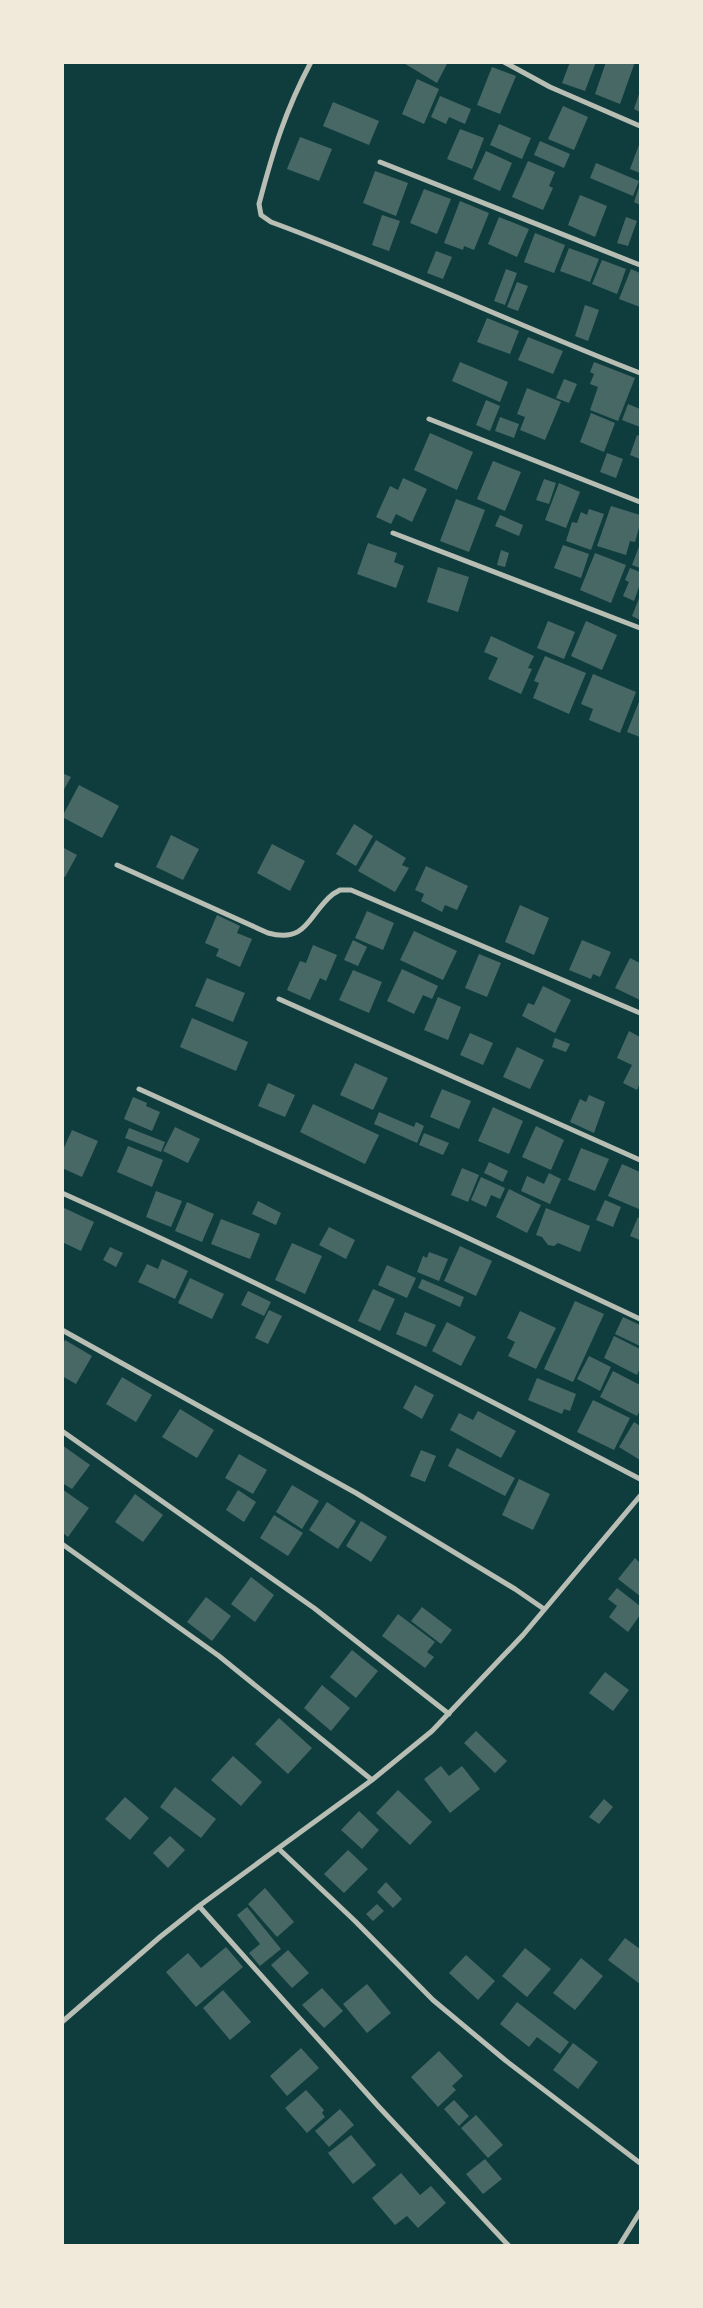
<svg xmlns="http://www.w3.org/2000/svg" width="703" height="2308" viewBox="0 0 703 2308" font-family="'Roboto Condensed',sans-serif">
  <rect width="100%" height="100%" fill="#0f3d3e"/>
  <path fill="#486865" d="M402 62H448L437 83Z
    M570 62H596L585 91 562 83Z
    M606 62H635L620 104 595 94Z
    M492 67 516 76 500 114 477 105Z
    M417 79 439 89 424 124 402 114Z
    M640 91V112L634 109Z
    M440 96 471 109 465 124 449 117 446 124 431 117Z
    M333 102 379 121 369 145 323 126Z
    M563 106 588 117 574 150 548 139Z
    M499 124 531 138 522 159 490 145Z
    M460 129 484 138 472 169 447 159Z
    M300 137 332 149 319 181 287 169Z
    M540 141 570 154 564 168 534 155Z
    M640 142V173L630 169Z
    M486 151 512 163 500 191 473 179Z
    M528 161 555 172 549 186 553 188 543 210 512 197Z
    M596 163 639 181 633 196 590 178Z
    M375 171 408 183 396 216 363 203Z
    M640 184V205L634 202Z
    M424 189 451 199 437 234 410 223Z
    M580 195 607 206 595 237 568 225Z
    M460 201 489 213 474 250 464 246 463 250 444 243Z
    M382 215 400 221 389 251 372 245Z
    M499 217 529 229 517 257 488 244Z
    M626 217 637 221 628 246 617 243Z
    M535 233 565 245 554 273 524 262Z
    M569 248 599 259 590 282 560 271Z
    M436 251 452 257 443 279 427 273Z
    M602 260 626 269 617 294 592 284Z
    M506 269 517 273 505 305 494 301Z
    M631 269 640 273V307L619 299Z
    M517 282 528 286 518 311 507 307Z
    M585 305 599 310 588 341 575 336Z
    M487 318 519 331 510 354 477 342Z
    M528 337 563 351 553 374 518 360Z
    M460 362 508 382 500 402 452 381Z
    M594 362 635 378 618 421 590 410 598 387 590 384 594 374 590 372Z
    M564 379 577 384 569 403 556 398Z
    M527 388 561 402 545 440 520 430 525 417 517 414Z
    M486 400 500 406 490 431 476 425Z
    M628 404 640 409V427L622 420Z
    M591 413 615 423 604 452 580 442Z
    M500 417 519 424 514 438 495 431Z
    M430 433 473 452 457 490 414 470Z
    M637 435 640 436V459L630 455Z
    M607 453 623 459 616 478 600 472Z
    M493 461 521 472 505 511 477 499Z
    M403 478 427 489 412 522 396 514 391 524 376 517 390 486 398 490Z
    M544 479 556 483 549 504 536 500Z
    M559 483 580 492 566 528 545 520Z
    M456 499 485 510 469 552 440 541Z
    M611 506 640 515V524L635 542 630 541 626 555 597 546Z
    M589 509 604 514 591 550 566 541 572 522 577 523 581 512 587 515Z
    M500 515 523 525 519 536 495 526Z
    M368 543 397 553 394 562 404 566 396 588 357 574Z
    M640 544V568L632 565Z
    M563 545 589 554 581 578 554 568Z
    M501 550 509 553 505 567 497 565Z
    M595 553 626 565 611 603 580 590Z
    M438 567 469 577 458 612 427 602Z
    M630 568 640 572V584L634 601 623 596 629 582 625 580Z
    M640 596V620L632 616Z
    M548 621 575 632 564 659 537 648Z
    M586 621 617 635 602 670 571 656Z
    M491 636 534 656 528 668 532 669 521 694 488 679 498 658 484 652Z
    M545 656 586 673 569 714 533 698 539 683 534 681Z
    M593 674 636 692 620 733 589 720 593 709 581 704Z
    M640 699V737L627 732Z
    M62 773 71 777 62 793Z
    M79 785 119 806 102 838 62 817Z
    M354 824 373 836 356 866 336 854Z
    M171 835 199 849 183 880 156 867Z
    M376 840 406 858 402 865 409 868 395 892 358 871Z
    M272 844 305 861 290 891 257 873Z
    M62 847 77 855 65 877 62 876Z
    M426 866 468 886 457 910 445 905 442 912 421 901 424 894 415 890Z
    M520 905 549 918 534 955 505 942Z
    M367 911 394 923 383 950 355 938Z
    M217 915 240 926 237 933 252 939 240 967 216 956 219 949 205 943Z
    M414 931 457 951 443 980 400 960Z
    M353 940 367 947 358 966 344 960Z
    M582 940 611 952 600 977 593 974 591 979 569 970Z
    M313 945 337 955 326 981 320 978 310 1000 287 990 300 961 306 963Z
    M479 954 501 963 487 997 465 988Z
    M630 958 640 963V1000L615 988Z
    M402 969 438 986 432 999 423 995 414 1014 387 1001Z
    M353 970 382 982 369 1013 339 1000Z
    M207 978 245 993 233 1022 195 1006Z
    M543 986 571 1000 555 1033 522 1016 528 1003 534 1005Z
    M438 997 461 1007 448 1040 424 1030Z
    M192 1018 248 1042 236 1071 180 1047Z
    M629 1031 640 1037V1083L637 1090 623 1083 632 1065 617 1058Z
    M470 1033 493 1043 483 1065 460 1055Z
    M555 1038 570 1044 566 1052 552 1047Z
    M517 1047 544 1060 530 1089 503 1077Z
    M355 1063 388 1078 373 1110 340 1095Z
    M268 1083 295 1095 285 1117 258 1106Z
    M442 1089 471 1101 459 1129 430 1117Z
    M589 1095 605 1102 594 1133 570 1122 580 1099 586 1102Z
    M133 1097 147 1103 146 1106 160 1112 152 1131 124 1119Z
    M313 1104 379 1135 365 1164 300 1132Z
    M493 1107 523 1121 509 1154 478 1141Z
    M379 1112 414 1127 416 1122 424 1126 417 1143 374 1124Z
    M536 1126 564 1140 551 1170 522 1157Z
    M175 1127 200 1139 188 1163 163 1151Z
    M129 1128 165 1142 161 1152 125 1138Z
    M72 1130 98 1141 82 1177 62 1168V1152Z
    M424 1133 449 1143 443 1155 419 1145Z
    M128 1146 163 1160 152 1187 117 1172Z
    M581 1148 609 1159 595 1191 568 1180Z
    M489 1162 508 1171 503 1182 484 1173Z
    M622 1164 640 1172V1205L639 1209 608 1196Z
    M462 1168 479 1175 468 1202 451 1195Z
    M549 1173 561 1179 550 1204 521 1191 527 1176 544 1184Z
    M481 1177 505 1188 500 1199 491 1195 486 1207 471 1200Z
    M509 1189 541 1205 527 1233 496 1217Z
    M156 1191 182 1201 171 1227 146 1217Z
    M605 1200 621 1207 613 1227 596 1220Z
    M258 1201 281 1213 276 1225 252 1214Z
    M187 1202 214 1214 202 1242 175 1231Z
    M62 1207 94 1222 81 1251 62 1242Z
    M546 1208 590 1226 580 1252 558 1243 554 1246 548 1245 542 1237 536 1235Z
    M638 1217 640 1219V1240L630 1236Z
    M221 1219 260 1234 250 1259 211 1244Z
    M329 1227 355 1240 346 1259 319 1245Z
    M292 1243 322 1256 305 1294 275 1280Z
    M460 1246 492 1261 476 1296 444 1281Z
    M110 1247 123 1253 116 1267 103 1260Z
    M429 1252 448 1259 439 1281 417 1272 423 1256 427 1258Z
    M162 1259 188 1271 175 1299 138 1282 147 1264 158 1269Z
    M387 1265 416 1278 407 1298 378 1285Z
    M190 1278 224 1294 212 1319 178 1303Z
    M422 1279 464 1297 460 1307 418 1288Z
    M373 1289 395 1299 380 1331 358 1321Z
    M248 1291 271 1302 264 1316 241 1305Z
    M575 1301 604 1314 573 1382 544 1369Z
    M269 1310 282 1316 268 1344 255 1338Z
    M520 1311 556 1328 536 1369 508 1356 515 1342 507 1338Z
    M405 1312 436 1325 426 1347 396 1334Z
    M623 1317 640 1325V1346L615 1334Z
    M447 1322 476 1337 461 1366 432 1351Z
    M614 1336 640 1349V1368L637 1375 604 1358Z
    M65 1340 92 1356 76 1384 62 1376V1345Z
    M589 1356 611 1367 600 1391 577 1379Z
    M613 1371 640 1385V1410L637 1416 600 1397Z
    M122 1377 152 1395 136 1422 106 1404Z
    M537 1378 576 1394 570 1411 564 1409 562 1414 528 1400Z
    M415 1385 434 1395 422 1419 403 1408Z
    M593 1400 630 1418 614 1450 577 1432Z
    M180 1409 214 1430 197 1458 162 1437Z
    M478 1411 516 1431 501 1458 450 1430 459 1413 473 1420Z
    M634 1422 640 1426V1460L619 1447Z
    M62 1445 90 1465 72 1489 62 1483Z
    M457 1448 515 1478 505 1496 448 1466Z
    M421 1450 436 1456 425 1482 410 1476Z
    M239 1454 267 1470 253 1494 225 1478Z
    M519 1479 550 1494 533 1530 502 1515Z
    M292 1485 319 1501 302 1529 276 1512Z
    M62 1489 89 1508 68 1537 62 1532Z
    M238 1490 256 1502 244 1522 226 1510Z
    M135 1494 163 1515 143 1542 115 1522Z
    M327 1502 356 1521 338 1549 309 1530Z
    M274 1515 303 1533 288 1556 260 1538Z
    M361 1521 387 1537 371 1562 346 1546Z
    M635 1558 640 1563V1596L618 1579Z
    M251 1577 274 1595 255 1622 231 1604Z
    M617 1588 640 1606V1615L628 1632 609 1617 617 1606 608 1599Z
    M206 1597 231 1616 212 1641 187 1622Z
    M422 1607 452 1630 441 1644 411 1621Z
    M398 1614 435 1642 427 1652 434 1657 425 1668 382 1636Z
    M352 1650 378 1671 356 1698 330 1677Z
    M605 1672 629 1690 613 1711 589 1693Z
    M322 1685 350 1708 331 1731 304 1708Z
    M279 1718 312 1748 288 1774 255 1744Z
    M476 1731 507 1761 495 1773 464 1743Z
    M233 1756 262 1782 241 1806 211 1780Z
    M441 1766 449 1776 462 1766 480 1789 450 1813 424 1779Z
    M175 1787 216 1819 201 1838 160 1807Z
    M398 1790 432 1822 410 1845 376 1813Z
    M125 1797 149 1818 130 1840 105 1819Z
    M604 1799 613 1807 599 1824 589 1817Z
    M359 1811 379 1830 362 1849 341 1830Z
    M170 1836 185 1850 168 1868 153 1853Z
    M348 1850 368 1869 344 1893 324 1874Z
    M386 1882 402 1899 393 1908 377 1892Z
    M265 1888 294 1922 277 1937 248 1904Z
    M377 1904 384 1911 373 1921 366 1914Z
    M247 1907 281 1949 260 1966 249 1953 260 1944 237 1915Z
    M625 1938 640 1949V1984L608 1960Z
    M226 1947 243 1967 196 2007 166 1972 188 1953 201 1968Z
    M525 1948 551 1969 527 1997 502 1976Z
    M288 1950 309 1973 292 1988 271 1965Z
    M466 1955 495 1981 478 2000 449 1973Z
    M581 1958 603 1976 575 2010 553 1993Z
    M367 1984 391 2013 367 2033 343 2004Z
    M322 1988 343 2011 324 2028 302 2005Z
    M223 1990 251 2022 230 2040 203 2008Z
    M517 2002 569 2042 560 2054 537 2037 529 2047 500 2024Z
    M573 2043 598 2062 578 2089 553 2070Z
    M301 2048 319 2068 287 2096 270 2076Z
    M439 2051 463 2076 452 2086 456 2090 438 2107 411 2077Z
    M306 2090 324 2110 322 2113 325 2117 307 2133 285 2108Z
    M454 2100 469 2116 459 2126 444 2109Z
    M340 2109 354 2125 329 2147 315 2131Z
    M476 2115 503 2145 488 2158 461 2128Z
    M351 2135 376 2165 353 2184 328 2153Z
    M485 2159 502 2179 483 2194 466 2174Z
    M401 2173 420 2195 431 2186 446 2203 418 2228 407 2216 395 2225 372 2198Z"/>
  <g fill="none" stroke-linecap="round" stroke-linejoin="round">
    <path stroke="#b8beb3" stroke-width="5" d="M311 62C285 111 273 151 259 204L261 215 271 222C396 268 516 325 640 373
      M504 62 550 87 640 126
      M380 162 640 265
      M429 419 640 502
      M393 533 640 628
      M117 865 268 933C308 944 308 914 333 894L340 890H351L640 1013
      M279 999 640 1160
      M139 1089 451 1230 640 1319
      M62 1193C259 1281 450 1379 640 1479
      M62 1330 356 1493 515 1589 544 1609
      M62 1431 314 1608 449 1714
      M62 1544 219 1656 372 1780
      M279 1849 355 1921 433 2000 505 2060 640 2163
      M199 1906 379 2107 509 2246
      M62 2022 160 1937 199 1906 372 1780 432 1731 523 1635 640 1496
      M619 2246 640 2212"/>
  </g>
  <rect width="703" height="2308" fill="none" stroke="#f1e9da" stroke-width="128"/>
</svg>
